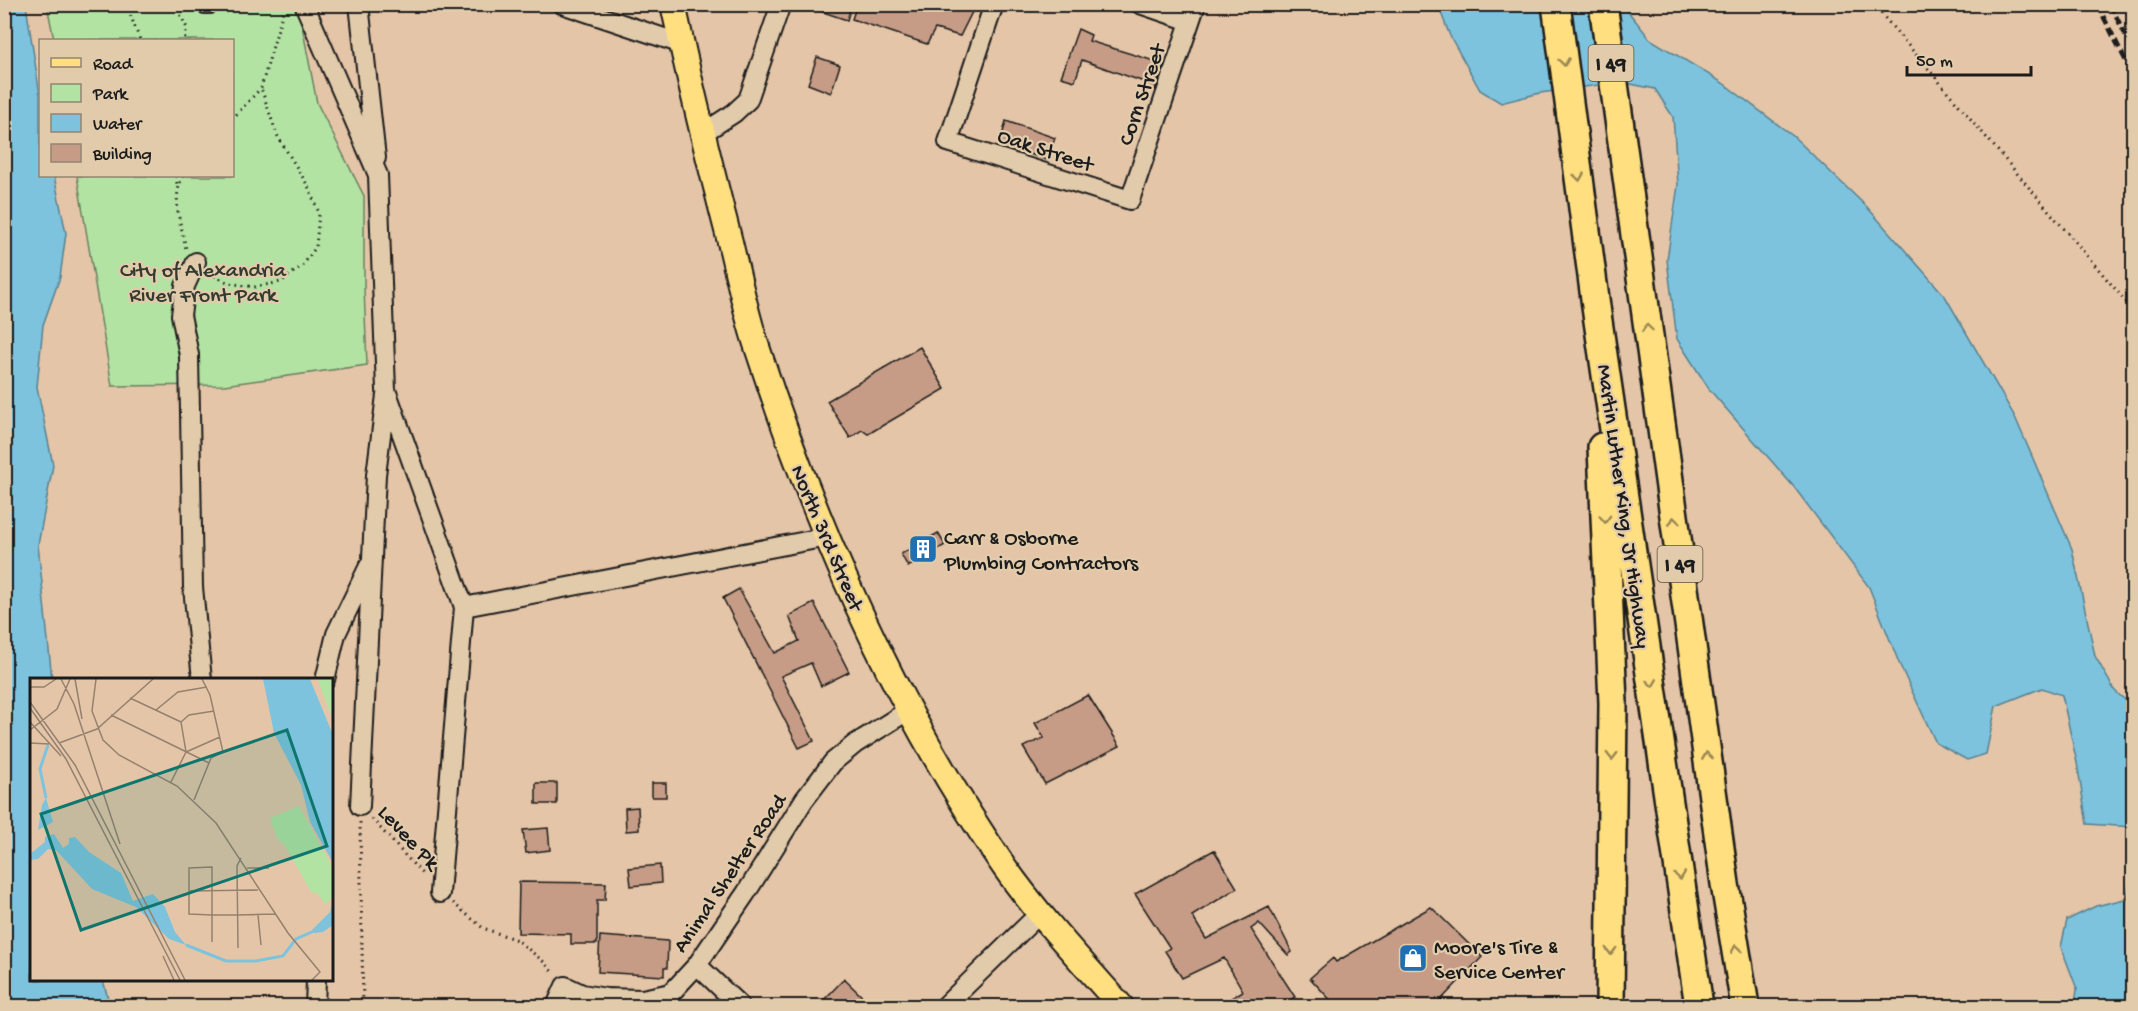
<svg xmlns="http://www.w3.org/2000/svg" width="2138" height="1011" viewBox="0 0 2138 1011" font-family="'Gochi Hand',sans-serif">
  <rect width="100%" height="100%" fill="#e5c5a7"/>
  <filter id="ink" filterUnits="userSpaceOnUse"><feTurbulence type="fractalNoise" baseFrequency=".0167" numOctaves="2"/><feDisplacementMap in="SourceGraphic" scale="12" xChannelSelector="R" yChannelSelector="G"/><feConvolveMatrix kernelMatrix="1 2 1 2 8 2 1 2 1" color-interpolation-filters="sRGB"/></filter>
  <g filter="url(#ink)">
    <path fill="#b3e3a3" stroke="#688060" stroke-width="1.5" d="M47 5H298L317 103 364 196V288L367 365 224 385 112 386 77 176H232V40H54Z"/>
    <path fill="#7dc3de" stroke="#568090" stroke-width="1.5" d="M26 5 40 95V176H54L66 233 60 277 43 325 37 387 53 465 38 545 52 679 32 680V980H103L110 1006H5L4 5Z
      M1438 5H1623L1650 39 1723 83 1793 136 1867 207 1945 296 2015 417 2072 549 2095 656 2115 691 2133 707V827L2087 824 2077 763 2062 695 2042 688 1996 706 1986 754 1967 760 1936 743 1899 663 1869 587 1794 487 1709 389 1677 339 1667 260 1678 185 1673 117 1655 89 1621 82 1540 93 1501 103 1480 90 1450 36Z
      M2133 897V1006H2075L2077 989 2061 947 2067 920 2096 906Z"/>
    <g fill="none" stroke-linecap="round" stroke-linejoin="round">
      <path stroke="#568090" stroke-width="5" d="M2129 898 2134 867"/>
    </g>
    <path fill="#c69c86" stroke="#1c1c1c" stroke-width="1.5" d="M808 4H843L851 7 847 20 808 7Z
      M857 4H976L960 36 935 29 927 44 852 19Z
      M1078 29 1091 35 1089 41 1164 64 1155 90 1143 86 1144 82 1082 60 1075 81 1061 77Z
      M817 57 840 65 831 93 808 84Z
      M1006 121 1055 138 1047 160 1000 144Z
      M920 347 945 389 868 434 862 430 850 438 827 401Z
      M938 533 945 545 908 567 901 554Z
      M739 589 775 653 799 641 789 616 814 603 849 672 821 686 811 663 781 676 814 741 799 748 723 598Z
      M1088 695 1120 746 1045 784 1023 747 1044 738 1035 723Z
      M536 783H557V804H536Z
      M652 783H666V797H652Z
      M638 807 639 830 626 831 625 808Z
      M548 828 550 850 526 853 523 830Z
      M1214 850 1237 888 1192 916 1206 939 1269 907 1292 952 1288 955 1259 923 1251 929 1295 997 1280 1006H1218L1243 991 1224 958 1182 978 1165 951 1170 948 1135 894Z
      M660 865 661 883 631 886 629 868Z
      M519 882 606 883 605 900H597V944H571V934L518 933Z
      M1431 907 1482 957 1435 1006H1336L1310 978 1333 958 1336 962Z
      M600 936 668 941 667 968H664V976L598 972Z
      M844 979 872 1006H818Z"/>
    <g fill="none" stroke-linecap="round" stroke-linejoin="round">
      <g stroke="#1c1c1c" stroke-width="22">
        <path id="minor" d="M205 4H210
          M304 4 378 175 386 390 464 607 827 537
          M359 4 376 158
          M562 4 682 44
          M994 4 948 142 1130 200 1196 4
          M1140 4 1190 21
          M703 133 734 113 748 100 781 4
          M196 262 185 286 181 315 189 355 193 587 202 680
          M325 680 336 634 369 566
          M360 806 376 475 386 395
          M440 893 464 607
          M697 965 740 1006
          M315 1006 316 980
          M556 1006 565 986 582 994 606 998 642 999 671 993 697 965 746 893 804 800 833 762 855 744 909 710
          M945 1006 1039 914"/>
      </g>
      <g stroke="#1c1c1c" stroke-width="28">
        <path id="major" d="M673 4C690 83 709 161 729 238 738 274 745 311 757 347 816 529 894 706 1003 865 1038 915 1080 960 1121 1006"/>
      </g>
      <g stroke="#1c1c1c" stroke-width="32">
        <path id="highway" d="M1556 4 1597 314 1699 1006
          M1603 4 1725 884 1745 1006
          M1602 447 1613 703 1610 1006"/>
      </g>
      <path stroke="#1c1c1c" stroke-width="3" stroke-dasharray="1.5 4.5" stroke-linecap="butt" d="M126 4 140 40
        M175 4 187 28 184 40
        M1873 4 2134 311
        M232 119 261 88 285 4
        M176 176 177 184
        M183 176C171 198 181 225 186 249
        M209 273 229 283 254 287 281 282 303 265 316 247 319 213 308 186 277 135 261 88
        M372 819 424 876
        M360 822 363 1006
        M453 903 483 928 517 940 544 962 554 974"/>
      <use href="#minor" stroke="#e2cbab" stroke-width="18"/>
      <use href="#major" stroke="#ffdf80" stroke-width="24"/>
      <use href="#highway" stroke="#ffdf80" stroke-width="27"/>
      <path stroke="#1c1c1c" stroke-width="4.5" stroke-dasharray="9 4.5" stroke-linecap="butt" d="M2097 4 2134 77
        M2110 4 2134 52"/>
    </g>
    <defs><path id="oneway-chevron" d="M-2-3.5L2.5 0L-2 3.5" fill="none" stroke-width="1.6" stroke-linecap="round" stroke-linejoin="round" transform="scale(1.5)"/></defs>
    <g stroke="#998753">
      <use href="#oneway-chevron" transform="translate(1564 62) rotate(82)"/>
      <use href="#oneway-chevron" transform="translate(1579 177) rotate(82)"/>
      <use href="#oneway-chevron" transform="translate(1647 328) rotate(-98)"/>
      <use href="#oneway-chevron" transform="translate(1605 519) rotate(88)"/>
      <use href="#oneway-chevron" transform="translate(1674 521) rotate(-98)"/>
      <use href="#oneway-chevron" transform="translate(1652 683) rotate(82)"/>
      <use href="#oneway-chevron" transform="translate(1612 756) rotate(90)"/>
      <use href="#oneway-chevron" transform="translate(1707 756) rotate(-98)"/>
      <use href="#oneway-chevron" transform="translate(1680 876) rotate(82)"/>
      <use href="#oneway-chevron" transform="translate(1736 949) rotate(-99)"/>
      <use href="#oneway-chevron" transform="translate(1611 951) rotate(90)"/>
    </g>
  </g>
  <defs>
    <g id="building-square" transform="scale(1.5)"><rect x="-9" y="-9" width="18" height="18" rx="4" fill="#1f6fb2" stroke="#e2cbab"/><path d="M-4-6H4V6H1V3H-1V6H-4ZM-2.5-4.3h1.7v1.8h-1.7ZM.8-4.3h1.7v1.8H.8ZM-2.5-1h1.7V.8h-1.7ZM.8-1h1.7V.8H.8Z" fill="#fff"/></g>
    <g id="shop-square" transform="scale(1.5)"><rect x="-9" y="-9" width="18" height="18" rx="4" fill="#1f6fb2" stroke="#e2cbab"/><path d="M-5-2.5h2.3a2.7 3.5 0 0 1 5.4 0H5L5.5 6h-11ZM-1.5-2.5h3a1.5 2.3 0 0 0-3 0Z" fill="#fff"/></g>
  </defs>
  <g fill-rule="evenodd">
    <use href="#building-square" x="923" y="549"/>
    <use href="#shop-square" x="1413" y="958"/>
  </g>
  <g text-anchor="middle" stroke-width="4.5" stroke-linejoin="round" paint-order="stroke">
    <g fill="#e2cbab" stroke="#575047" stroke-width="1.5">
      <rect x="1588.5" y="45" width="45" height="36" rx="4.5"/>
      <rect x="1657.5" y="546" width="45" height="36" rx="4.5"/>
    </g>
    <g font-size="21" font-weight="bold" fill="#1c1c1c">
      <text x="1611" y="70">I 49</text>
      <text x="1680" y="571">I 49</text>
    </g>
    <g font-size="22" fill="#1c1c1c" stroke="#e2cbab">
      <text transform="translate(1140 94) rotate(-71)" y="8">Corn Street</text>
      <text transform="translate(1046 148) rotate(18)" y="8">Oak Street</text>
      <text transform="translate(1626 506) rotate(82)" y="8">Martin Luther King, Jr Highway</text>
      <text transform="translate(829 537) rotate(67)" y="8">North 3rd Street</text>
      <text transform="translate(410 836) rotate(47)" y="8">Levee Pk</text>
      <text transform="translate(728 872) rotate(-56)" y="8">Animal Shelter Road</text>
    </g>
    <g font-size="22" fill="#333a30" stroke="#e2cbab">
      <text x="203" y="276">City of Alexandria<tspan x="203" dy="25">River Front Park</tspan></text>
    </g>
    <g font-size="22" fill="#1c1c1c" stroke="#e2cbab" text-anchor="start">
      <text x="944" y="544">Carr &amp; Osborne<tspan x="944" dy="25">Plumbing Contractors</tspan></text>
      <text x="1434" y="953">Moore's Tire &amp;<tspan x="1434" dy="25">Service Center</tspan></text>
    </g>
  </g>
  <g transform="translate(30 678)">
    <rect width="303" height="303" fill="#e5c5a7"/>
    <path d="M288 1H303V42L291 11ZM269 128 303 190V220L295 226 288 216 281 214 256 169 247 160 240 140Z" fill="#b3e3a3"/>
    <path d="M233 1H280L303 57V185L280 144 271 107 244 55ZM16 120 23 144 8 152 12 127ZM24 156 33 170 39 166V160L45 159 59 174 91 195 103 223 123 216 135 229 145 254 156 267 139 261 106 229 62 211 26 172 18 171 8 181 0 182V176L15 164V159ZM303 222V247L293 254 284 255 282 252 300 234Z" fill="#7dc3de"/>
    <path fill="none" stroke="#7dc3de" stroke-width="3" d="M16 120 10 91 18 67M156 267 196 283H226L253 278 266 261 284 253"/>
    <path fill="none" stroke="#95816f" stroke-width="1.5" d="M31 1 44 26 90 166M45 1 52 41M66 1 62 33 73 62 89 77 147 108 186 145 258 255 290 294 282 302M0 9H14L26 1M100 20 151 44M0 24 45 87 155 302M0 30 36 81 150 302M126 32 148 14 177 9M81 37 179 85M0 44 31 78M151 44 159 37 184 33M0 52 27 31 40 1M0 65 19 66M29 65 67 51 123 1M156 74 190 59M141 104 156 74 151 44M164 122 181 80 193 74 180 17 172 1M217 190H239M160 213 228 212M228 237 231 267M182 264V189L159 190V236L182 237H207L246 236M208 270 207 188 211 180M133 278 144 302"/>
    <path fill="#0f766e" fill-opacity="0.15" stroke="#0f766e" stroke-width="3" d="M257 52 297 168 51 252 11 136Z"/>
    <rect width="303" height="303" fill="none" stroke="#1c1c1c" stroke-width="3"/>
  </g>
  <rect width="2138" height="1011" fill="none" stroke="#e2cbab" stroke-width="24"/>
  <rect x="12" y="12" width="2114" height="987" fill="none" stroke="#1c1c1c" stroke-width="2" filter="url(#ink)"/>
  <rect x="39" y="39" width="195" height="138" fill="#e2cbab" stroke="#938572" stroke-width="1.5"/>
  <rect x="51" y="58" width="30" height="9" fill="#ffdf80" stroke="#938572" stroke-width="1.5"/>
  <text x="93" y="69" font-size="18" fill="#1c1c1c">Road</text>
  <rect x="51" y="84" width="30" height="18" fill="#b3e3a3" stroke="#938572" stroke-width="1.5"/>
  <text x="93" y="99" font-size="18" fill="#1c1c1c">Park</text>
  <rect x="51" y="114" width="30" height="18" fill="#7dc3de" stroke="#938572" stroke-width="1.5"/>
  <text x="93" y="129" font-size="18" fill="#1c1c1c">Water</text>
  <rect x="51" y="144" width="30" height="18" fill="#c69c86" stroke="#938572" stroke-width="1.5"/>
  <text x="93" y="159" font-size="18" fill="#1c1c1c">Building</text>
  <path d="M1907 66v9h124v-9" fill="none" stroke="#1c1c1c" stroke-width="3"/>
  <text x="1916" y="66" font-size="18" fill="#1c1c1c" stroke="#e2cbab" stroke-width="4.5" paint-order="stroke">50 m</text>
</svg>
